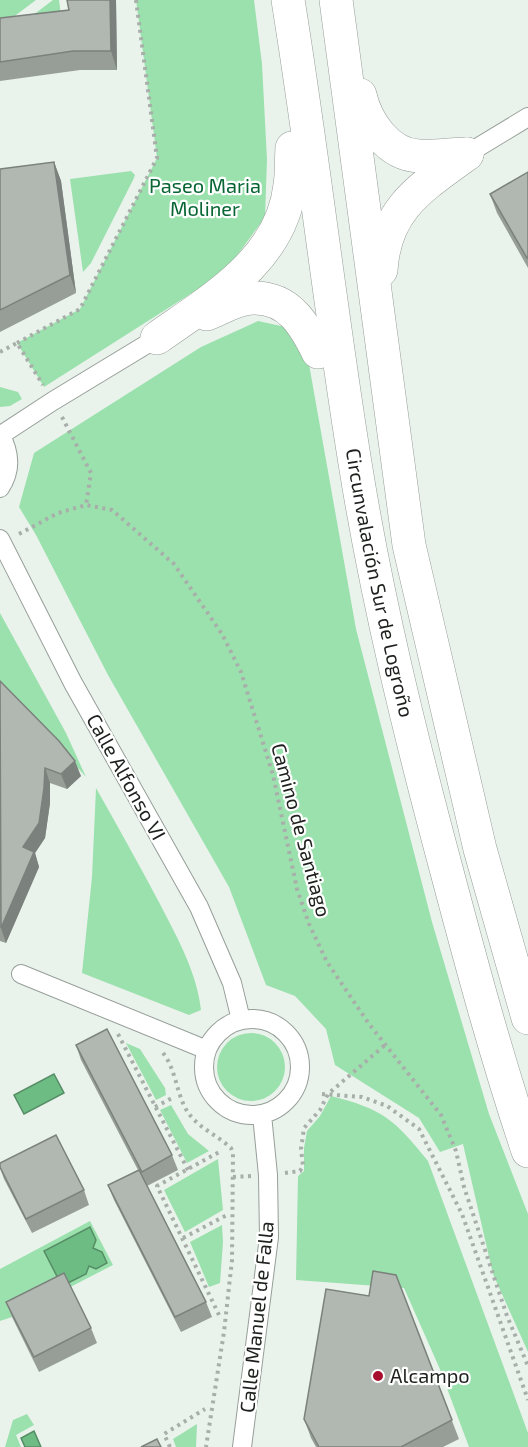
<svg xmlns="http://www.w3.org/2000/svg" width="528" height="1447" viewBox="0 0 528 1447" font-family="'Exo 2',sans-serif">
  <rect width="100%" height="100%" fill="#eaf2ec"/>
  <path fill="#9be1ad" d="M0 0H36L0 27Z
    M53 0H59L63 30 4 37Z
    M136 0H254L262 64 267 160 265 217 225 272 44 387 17 343 80 309 157 158Z
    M131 171 135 175 133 180 91 263 83 272 70 179Z
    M258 321 295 329 307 353 356 629 432 922 489 1114 528 1214V1352L493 1274 463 1144 440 1152 419 1118 335 1065 326 1029 295 996 266 985 229 887 108 675 36 535 19 507 34 453 201 347Z
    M0 387 18 392 22 399 10 406 0 407Z
    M0 613 66 733 86 777 0 681Z
    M96 788C118 827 140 866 161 906 178 939 197 973 201 1010L189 1015 82 973 92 877Z
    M217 1067a34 34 0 1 1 68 0a34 34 0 1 1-68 0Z
    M126 1043 140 1049 165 1088 166 1095 156 1100Z
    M331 1096C383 1109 395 1120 428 1161L528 1433V1447H469L439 1367 404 1288 296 1280 298 1176 304 1171V1148L307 1131 320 1116Z
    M171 1105 188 1134 209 1151 187 1163 160 1110Z
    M218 1159 223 1210 185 1232 164 1190Z
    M90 1221 113 1265 12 1317 0 1321V1269Z
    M222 1225 223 1242 220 1283 209 1287 190 1242Z
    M27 1414 34 1425 16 1435 21 1447H5L13 1420Z
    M197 1424 196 1447H176L173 1439Z"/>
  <path fill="#6dbc84" stroke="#558d65" stroke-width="1.5" d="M54 1074 64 1093 24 1114 14 1095Z
    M90 1227 96 1240 93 1248 102 1252 107 1263 96 1269 89 1266 86 1274 62 1286 44 1251Z
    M34 1431 41 1447H25L21 1438Z"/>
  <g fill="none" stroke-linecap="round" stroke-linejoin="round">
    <g stroke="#969e98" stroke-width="20">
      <path id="street" d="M467 154 528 117
        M0 434C10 452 12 470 0 488
        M1 435 53 401 157 338
        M0 539 73 683 199 907 232 983 241 1020
        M21 974 207 1050
        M204 1067a48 48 0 1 1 96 0a48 48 0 1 1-96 0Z
        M242 1447 269 1237 268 1175 262 1115"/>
    </g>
    <g stroke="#969e98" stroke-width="34">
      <g id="highway">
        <path id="s1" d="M288 0C313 154 330 309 355 463 377 601 411 738 447 872 472 966 497 1059 528 1151"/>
        <path d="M336 0 409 545 480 849 528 1018"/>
        <path d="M360 95C366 122 388 155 419 156 434 157 451 154 467 154"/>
        <path d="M381 270C385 208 421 188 467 154"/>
        <path d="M207 314C222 308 239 297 255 298 290 298 305 326 318 352"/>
        <path d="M157 338C212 299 282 260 290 185 292 173 291 160 292 148"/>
      </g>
    </g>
    <path stroke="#a8aea9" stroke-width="4" stroke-dasharray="3 4.5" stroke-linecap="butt" d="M17 343 80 309 157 158 136 0
      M0 352 17 343 43 385
      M62 417 91 473 86 505
      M19 534 58 513 86 505 112 510 174 564 222 634 241 672 273 775 297 889 309 924 327 962 369 1024 441 1115 456 1151 464 1187 507 1316 528 1366
      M118 1034 188 1170
      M163 1053C176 1069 176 1093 187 1111 198 1128 217 1135 231 1148L233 1153 232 1260 224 1332 206 1447
      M322 1094 362 1097 387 1106 419 1129 462 1214 528 1400
      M155 1107 174 1097
      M285 1173 300 1171 303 1166 301 1149 304 1128 320 1110 328 1094 385 1045
      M233 1177 251 1176
      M183 1238 227 1215
      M219 1315 157 1186 221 1151
      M170 1447 164 1434 205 1409"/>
    <use href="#street" stroke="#fff" stroke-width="18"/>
    <use href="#highway" stroke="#fff" stroke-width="33"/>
  </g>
  <path fill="#979e98" d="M116 0 117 70H80L0 81V18L69 10Z
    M54 162 61 181 76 293 0 332V169Z
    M528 172V268L497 213 490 194Z
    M0 681 81 776 67 789 50 783V803L45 838 35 853 39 867 6 943 0 941Z
    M76 1045 172 1155 178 1170 147 1186 206 1302 212 1317 181 1332 114 1200 108 1185 138 1170 81 1060Z
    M0 1163 84 1190 89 1205 32 1233 4 1179 0 1168Z
    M396 1275 459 1439 443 1447H316L311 1438 304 1419 369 1296Z
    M6 1302 91 1328 97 1343 39 1372 12 1317Z"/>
  <path fill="#7b817c" d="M110 0H116L117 70 111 51Z
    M54 162 61 181 76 293 70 275Z
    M75 761 81 776 67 789 61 774Z
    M45 768 50 783V803L45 838 35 853 39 867 6 943 1 928Z"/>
  <path fill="#b0b8b1" stroke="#7b817c" stroke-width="1.5" d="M67 0H110L111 51H73L0 62V18L69 10Z
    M54 162 70 275 0 310V169Z
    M528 172V258H527L490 194Z
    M0 681 59 741 75 761 61 774 45 768 44 788 39 823 23 847 34 852 1 928Z
    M107 1029 172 1155 142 1172 76 1045Z
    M56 1135 84 1190 26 1219 0 1167V1163Z
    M139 1170 206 1302 175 1317 108 1185Z
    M373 1271 396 1275 452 1420 401 1447H319L304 1419 326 1289 369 1296Z
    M64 1273 91 1328 34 1357 6 1302Z
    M157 1439 161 1447H141Z"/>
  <circle fill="#a70e2e" stroke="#fff" stroke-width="2" cx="378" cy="1376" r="6"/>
  <g text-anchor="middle" stroke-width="4.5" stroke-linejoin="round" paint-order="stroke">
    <g font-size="20" fill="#076633" stroke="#fff">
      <text x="205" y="193">Paseo Maria<tspan x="205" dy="23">Moliner</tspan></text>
    </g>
    <g font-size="20" fill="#1d201d" stroke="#fff">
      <text dy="7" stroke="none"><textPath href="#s1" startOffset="590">Circunvalación Sur de Logroño</textPath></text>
      <text transform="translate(126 777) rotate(61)" y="7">Calle Alfonso VI</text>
      <text transform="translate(301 830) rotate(75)" y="7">Camino de Santiago</text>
      <text transform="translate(257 1317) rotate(-84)" y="7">Calle Manuel de Falla</text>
    </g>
    <g font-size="20" fill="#1d201d" stroke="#fff" text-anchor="start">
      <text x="390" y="1383">Alcampo</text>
    </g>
  </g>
</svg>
